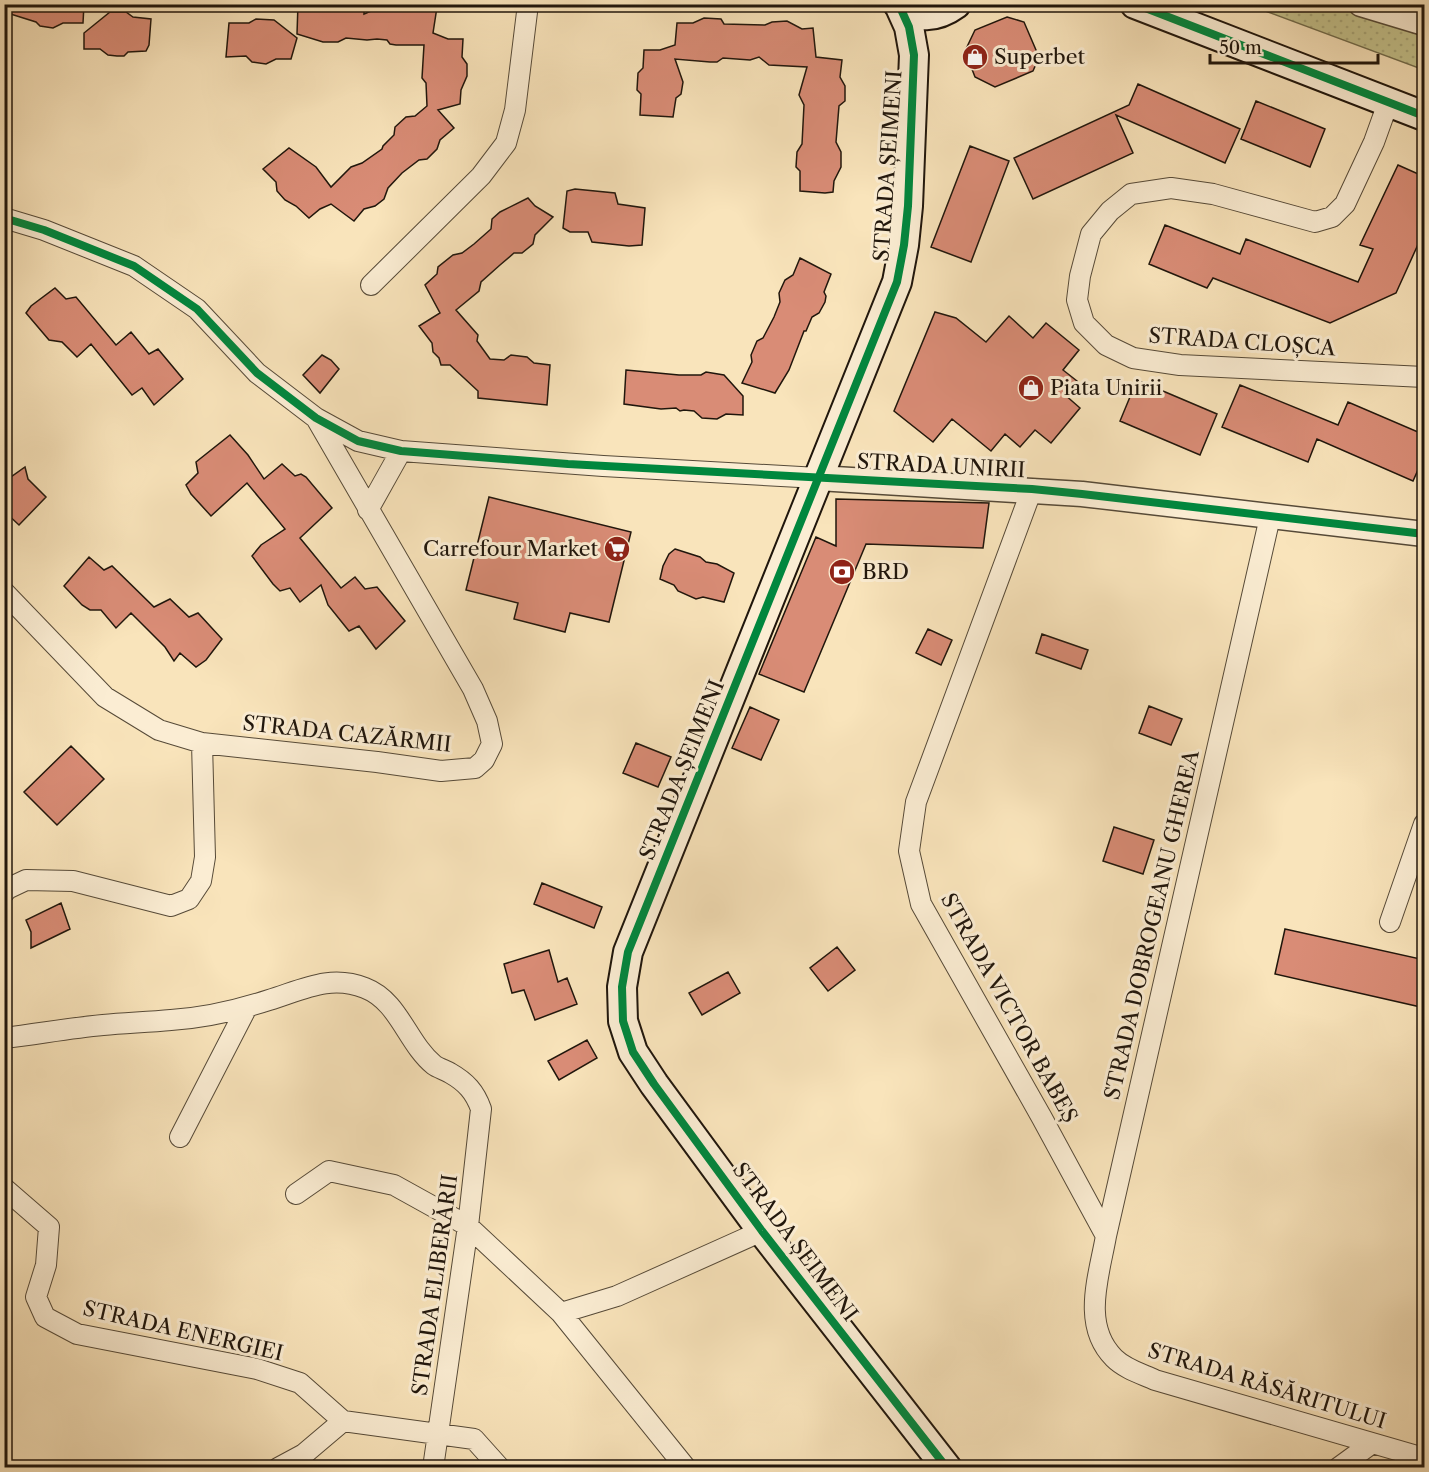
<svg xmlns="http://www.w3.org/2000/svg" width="1429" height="1472" viewBox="0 0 1429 1472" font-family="'Libre Caslon Text',serif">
  <defs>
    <pattern id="grass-dots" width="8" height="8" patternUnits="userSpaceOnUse" patternTransform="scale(1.5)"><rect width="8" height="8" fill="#c4c28c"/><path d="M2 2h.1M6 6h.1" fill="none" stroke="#a8a678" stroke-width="1.8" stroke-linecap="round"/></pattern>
  </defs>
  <rect width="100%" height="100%" fill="#f9e4bb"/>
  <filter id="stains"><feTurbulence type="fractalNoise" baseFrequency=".00333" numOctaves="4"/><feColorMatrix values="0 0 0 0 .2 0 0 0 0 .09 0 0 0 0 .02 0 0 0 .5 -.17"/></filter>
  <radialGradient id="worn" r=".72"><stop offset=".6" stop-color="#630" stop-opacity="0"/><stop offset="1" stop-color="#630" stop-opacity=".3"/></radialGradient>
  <path fill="url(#grass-dots)" stroke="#726c4c" stroke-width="1.5" d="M1249 5H1393L1424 16V70Z"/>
  <path fill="#d98c76" stroke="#20160c" stroke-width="1.5" d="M4 4H84L83 23H63L53 28 40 26 36 22 4 12Z
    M298 4H364V14L387 4H415L418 8 437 7 433 33 448 39H463L462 57 467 64V76L461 90 460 104 438 110 454 128 440 140 437 149 427 159 419 160 402 173 388 188 384 199 375 206 364 209 354 221 331 204 320 209 309 218 296 206 285 200 277 191 276 182 263 169 289 148 316 167 331 187 351 167 362 163 382 149 383 146 394 135 395 127 406 117 415 116 427 106 426 83 422 78 424 45H396L390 44 387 40 377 39 367 40 346 38 338 42H323L297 34Z
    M110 12H126L133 17 151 19 149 45 146 51 128 52 124 56H117L108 55 100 49H84V33Z
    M1007 17 1024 22 1039 57 1033 71 995 87 975 77 965 51 975 30Z
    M704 18 721 19 724 24 765 25 772 22 787 21 802 29 813 28 816 57 842 60 840 77 845 86V101L839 106 836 142 841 152V167L834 181 833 192 825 193 800 191V171L796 167 797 152 802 144 804 105 799 95 807 67 769 65 759 57 750 60 723 58 717 62H710L675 59 683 82 681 94 676 98 673 117 640 115 641 94 637 90 638 73 643 68 644 50H660L675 45 677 23H693Z
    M256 19 274 20 297 38 291 59H276L266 64 252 62 246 56 226 57 229 23H249Z
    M1138 84 1240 129 1225 163 1116 115 1133 153 1033 199 1014 158 1129 105Z
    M1256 101 1325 129 1310 167 1241 139Z
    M970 146 1009 161 971 262 931 247Z
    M1398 165 1425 177V229L1396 293 1330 323 1213 278 1207 288 1149 264 1165 225 1240 254 1246 239 1358 282 1373 249 1360 245Z
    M575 189 615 193 618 204 645 208 642 245 629 246 592 242 588 232H570L563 228 567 191Z
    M528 198 535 206 553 217 535 235 533 244 522 253H514L500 265 481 282 479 291 456 310 478 335 477 341 490 359 504 360 511 355 527 357 534 363 550 365 547 405 478 398V391L450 365H441L439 358 433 352 432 343 419 326 440 313 425 285 437 274 438 267 453 255 462 253 474 244 491 229 492 219 500 212Z
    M800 258 831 274 824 292 826 296 825 302 819 313 812 317 806 331H804L789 370 775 393 742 383 752 362 751 355 757 341 763 338 774 317 780 302 779 293 785 280 793 275Z
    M55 288 66 299 76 297 116 345 131 332 149 354 158 349 183 379 154 405 142 388 132 395 91 344 77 357 62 342 49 340 26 313 31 306Z
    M935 312 956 318 986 342 1009 316 1033 338 1046 323 1079 350 1063 370 1077 381 1064 394 1080 408 1051 443 1035 430 1020 447 1005 434 991 451 952 419 933 442 894 411Z
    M322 355 331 360 339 369 320 393 303 375Z
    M626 370 679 375H701L706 372 724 375 743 396V415L726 414 717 419 702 418 694 411 684 410 680 411 676 408 661 409 624 404Z
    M1137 380 1217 414 1200 455 1120 421Z
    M1240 385 1338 425 1348 402 1425 435V454L1413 481 1317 439 1308 462 1222 427Z
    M230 435 248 455 264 479 282 464 295 476 301 474 306 477 332 508 300 538 341 588 355 577 365 589 377 587 405 621 376 649 359 626 349 631 328 605 321 585 300 602 290 588 280 591 273 584 252 556 261 545 285 529 247 483 211 516 191 494 186 485 198 473 196 462Z
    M25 467 28 479 46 497 19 525 4 511V482Z
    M489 497 631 532 609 622 570 613 565 632 514 619 518 603 466 590Z
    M836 499 989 503 983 548 866 544 804 692 759 674 816 537 836 546Z
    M675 549 700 557 706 562 717 564 734 573 724 602 703 597 696 599 678 591 674 585 660 579 663 566 669 554Z
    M89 557 104 570 112 566 154 607 170 599 189 617 198 613 222 639 206 660 196 667 180 653 174 661 165 647 131 613 116 628 101 610H90L82 605 64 586Z
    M928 629 952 640 941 665 916 653Z
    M1042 634 1088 650 1081 669 1036 653Z
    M1149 706 1182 719 1171 745 1139 733Z
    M750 707 779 720 761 760 732 748Z
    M636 743 671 757 658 787 623 773Z
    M71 746 104 779 57 825 24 792Z
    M1114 827 1154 840 1143 874 1103 861Z
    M542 883 602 907 594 928 534 904Z
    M61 903 70 929 31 948V932L26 920Z
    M1285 929 1425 960V1008L1275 974Z
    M837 947 855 970 828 991 810 968Z
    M549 950 558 982 567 978 577 1004 535 1020 524 990 512 993 504 964Z
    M728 972 740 993 702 1015 689 993Z
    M587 1040 597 1058 559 1080 548 1061Z"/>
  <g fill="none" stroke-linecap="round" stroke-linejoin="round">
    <g stroke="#564a38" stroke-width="22">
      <path id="minor" d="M1388 103 1374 142 1345 204 1332 217 1315 222 1213 194 1171 188 1131 194 1110 211 1091 234 1080 276 1077 300 1084 323 1106 345 1133 358 1180 365 1424 377
        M4 218 44 230 134 266 197 309 257 373 316 418 358 441 401 451 603 466 818 478
        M371 285 481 176 506 143 515 110 528 4
        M1032 489 916 802 909 851 921 904 1042 1118 1106 1236
        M368 510 401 451
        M1270 517 1106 1236C1099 1276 1081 1325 1114 1358 1125 1369 1142 1374 1155 1380L1424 1458
        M4 592 105 697 159 730 202 743
        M4 893 7 889 26 880 73 881 171 906 189 899 201 881 205 857 202 743 377 762 441 771 475 768 484 760 492 744 487 721 473 689 316 418
        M1390 922 1424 824
        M4 1038C38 1034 70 1028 103 1025 126 1023 149 1022 171 1020 204 1018 238 1010 269 1000 302 990 330 974 365 988 399 1001 407 1043 434 1065 438 1068 445 1070 450 1073 466 1082 475 1092 481 1109L468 1226 433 1468
        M180 1137 247 1007
        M4 1188 49 1227 46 1265 36 1297 45 1317 77 1334 257 1369 300 1383 343 1421
        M296 1194 329 1171 394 1185 468 1226 561 1313 686 1468
        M561 1313 617 1296 762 1231
        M278 1468 304 1454 343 1421 474 1439 500 1468
        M1338 1468 1371 1444"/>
    </g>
    <g stroke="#564a38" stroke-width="27">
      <path id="tertiary" d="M1361 4 1424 23
        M818 478 1082 494 1424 534"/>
    </g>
    <g stroke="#20160c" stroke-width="32">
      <path id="secondary" d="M898 4C916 20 937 18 956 4
        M1135 4 1424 116
        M900 7 909 27 914 55 908 206 904 245 897 282 628 952 622 987 623 1021 633 1052 654 1084 762 1231 947 1468"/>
    </g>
    <use href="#minor" stroke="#fbedd3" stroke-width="20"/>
    <use href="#tertiary" stroke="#fbedd3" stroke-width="24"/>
    <use href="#secondary" stroke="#fbedd3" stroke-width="28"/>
    <g stroke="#fbedd3" stroke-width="11">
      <path id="cycleway" d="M1135 4 1424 116
        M900 7 909 27 914 55 908 206 904 245 897 282 628 952 622 987 623 1021 633 1052 654 1084 762 1231 947 1468
        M4 218 44 230 134 266 197 309 257 373 316 418 358 441 401 451 568 464 1032 489 1082 494 1424 534"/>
    </g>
    <use href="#cycleway" stroke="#00873e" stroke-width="8"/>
  </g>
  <defs>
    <g id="shop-disc" transform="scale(1.35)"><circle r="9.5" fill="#8f2418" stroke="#fbedd3"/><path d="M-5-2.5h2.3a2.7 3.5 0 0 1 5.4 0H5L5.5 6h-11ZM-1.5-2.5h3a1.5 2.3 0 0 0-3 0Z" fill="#fff"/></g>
    <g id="supermarket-disc" transform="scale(1.35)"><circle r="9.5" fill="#8f2418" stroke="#fbedd3"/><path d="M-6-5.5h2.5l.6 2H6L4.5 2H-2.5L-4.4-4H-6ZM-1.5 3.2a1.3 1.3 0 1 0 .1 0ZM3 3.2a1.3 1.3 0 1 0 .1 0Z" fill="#fff"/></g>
    <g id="bank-disc" transform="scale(1.35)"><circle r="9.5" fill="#8f2418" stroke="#fbedd3"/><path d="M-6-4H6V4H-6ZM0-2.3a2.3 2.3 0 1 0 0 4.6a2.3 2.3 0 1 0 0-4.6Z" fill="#fff"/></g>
  </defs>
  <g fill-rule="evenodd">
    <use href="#shop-disc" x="975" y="57"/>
    <use href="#shop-disc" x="1031" y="388"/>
    <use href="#supermarket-disc" x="617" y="549"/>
    <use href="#bank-disc" x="842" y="572"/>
  </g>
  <g text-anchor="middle" stroke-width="6" stroke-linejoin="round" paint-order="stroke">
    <g font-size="21" fill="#20160c" stroke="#fbedd3" text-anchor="start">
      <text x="994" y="64">Superbet</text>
      <text x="1050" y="395">Piata Unirii</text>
      <text x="598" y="556" text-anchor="end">Carrefour Market</text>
      <text x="862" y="579">BRD</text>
    </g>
    <g font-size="21" fill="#20160c" stroke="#fbedd3">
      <text transform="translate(888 166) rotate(-86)" y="7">STRADA ȘEIMENI</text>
      <text transform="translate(1242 342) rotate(4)" y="7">STRADA CLOȘCA</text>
      <text transform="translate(941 466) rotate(3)" y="7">STRADA UNIRII</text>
      <text transform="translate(347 734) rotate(6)" y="7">STRADA CAZĂRMII</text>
      <text transform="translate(682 770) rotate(-68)" y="7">STRADA ȘEIMENI</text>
      <text transform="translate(1152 925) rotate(-77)" y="7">STRADA DOBROGEANU GHEREA</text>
      <text transform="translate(1009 1008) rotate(61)" y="7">STRADA VICTOR BABEȘ</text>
      <text transform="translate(795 1242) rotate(53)" y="7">STRADA ȘEIMENI</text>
      <text transform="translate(435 1285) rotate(-82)" y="7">STRADA ELIBERĂRII</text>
      <text transform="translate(183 1331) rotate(13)" y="7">STRADA ENERGIEI</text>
      <text transform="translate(1267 1386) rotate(17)" y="7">STRADA RĂSĂRITULUI</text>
    </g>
  </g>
  <rect width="1429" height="1472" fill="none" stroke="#f9e4bb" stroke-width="24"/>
  <rect x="6" y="6" width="1417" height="1460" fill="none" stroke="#20160c" stroke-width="3"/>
  <rect x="12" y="12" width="1405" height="1448" fill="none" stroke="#20160c" stroke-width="1.5"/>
  <path d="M1210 54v9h168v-9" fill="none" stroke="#20160c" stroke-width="3"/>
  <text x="1219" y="54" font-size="18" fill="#20160c" stroke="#fbedd3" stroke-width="4.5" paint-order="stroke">50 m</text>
  <rect width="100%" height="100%" filter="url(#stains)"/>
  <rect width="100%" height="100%" fill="url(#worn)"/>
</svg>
